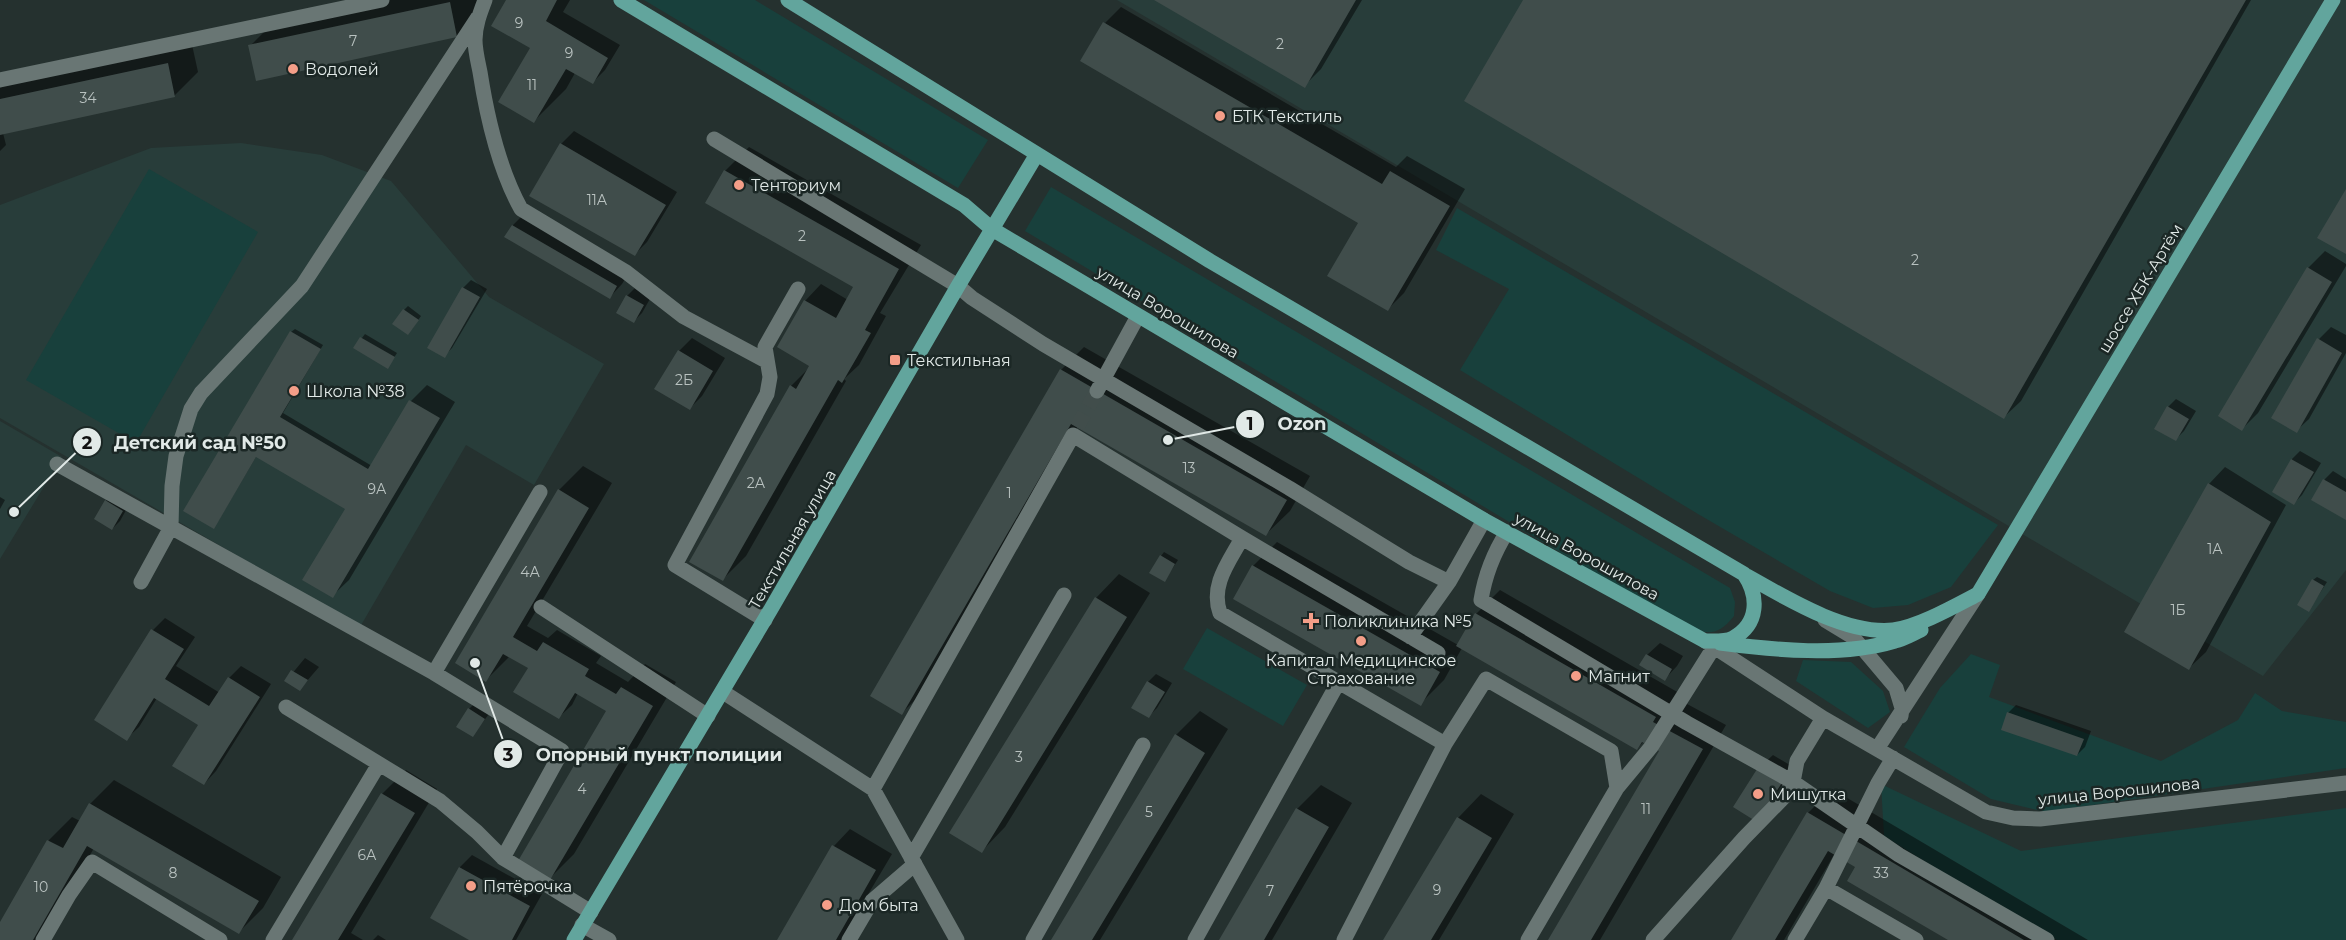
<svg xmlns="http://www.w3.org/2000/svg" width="2346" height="940" viewBox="0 0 2346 940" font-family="Montserrat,sans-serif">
  <rect width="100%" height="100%" fill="#25312f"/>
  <path fill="#283d3a" d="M1117 0H2346V570L2263 676Z
    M241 143 322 155 391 181 489 297 604 364 534 485 466 445 360 627 0 418V205L151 148Z
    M0 421 62 457 0 559Z"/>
  <path fill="#18403c" d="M644 0H755L988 140 958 188Z
    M149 169 258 232 136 443 26 380Z
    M1051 187 1730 588 1735 602 1734 616C1717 637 1708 634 1684 627L1025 231Z
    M1457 208 1998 525 1951 587 1908 605 1873 608 1830 591 1698 514 1460 370 1509 289 1436 250Z
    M1207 628 1307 685 1283 726 1183 669Z
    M1971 654 2000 665 1989 697 2161 761 2238 720 2255 693 2282 711 2346 722V768L2045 812 1991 799 1904 747 1940 688Z
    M1803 660 1851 662 1883 691 1890 712 1868 728 1796 681Z
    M1881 784 2021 851 2346 808V940H2057L1985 899 1884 836Z"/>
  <path fill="#0007" d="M376 0H478L480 12 457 36 250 46 274 22Z
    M508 0H570L563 12 620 45 605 70 592 83 575 73 566 89 534 121 532 47Z
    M1157 0H1362L1321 69 1304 86Z
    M1525 0H2251L2021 401 2004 417Z
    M1121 7 1396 167 1407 156 1465 189 1404 293 1387 310 1360 222 1105 23Z
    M191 40 198 72 174 96 3 133 6 145 0 151V81Z
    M574 131 677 192 647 242 635 254 531 195 561 144Z
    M749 147 921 245 880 313 886 316 859 365 844 379 846 381 746 556 723 579 791 386 812 365 805 301 821 284 848 300 855 287 725 171Z
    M525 213 628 274 622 284 610 297 507 236 513 225Z
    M2325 251 2346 264V266L2258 413 2242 429 2308 268Z
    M471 280 487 289 452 348 444 356 463 288Z
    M635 288 651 297 642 313 634 321 627 296Z
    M408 306 421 316 412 329 404 310Z
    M2331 327 2346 335V353L2309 419 2296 431 2319 339Z
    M295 329 323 345 283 413 372 466 411 401 427 385 455 402 349 580 332 596 347 508 257 455 217 523 291 332Z
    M365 334 397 353 388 367 355 347Z
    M692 338 725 358 702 396 690 408 656 388 679 351Z
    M1084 347 1310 476 1290 511 1266 534 1078 426 926 689 902 713 1061 370Z
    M2176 399 2196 411 2184 431 2176 439 2168 407Z
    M2300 451 2321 463 2302 495 2294 503 2274 491 2292 459Z
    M583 466 612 483 527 626 548 638 557 630 601 656 596 663 628 682 645 664 676 682 574 854 550 878 611 705 578 693 572 705 559 717 530 667 510 656 486 680 559 490Z
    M2225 467 2286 505 2206 652 2189 668 2209 484Z
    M2333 471 2346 479V518L2313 499 2325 479Z
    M114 493 130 503 120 521 112 529 106 501Z
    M0 497 5 500 0 509Z
    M1277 542 1458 645 1476 614 1500 590 1679 693 1676 698 1726 725 1600 940H1550L1661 751 1644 741 1637 749 1462 648 1444 680 1420 704 1253 566Z
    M1164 552 1178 560 1165 580 1161 556Z
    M1119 574 1150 593 1005 827 982 851 1096 598Z
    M2317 577 2327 582 2309 610 2313 580Z
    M165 618 195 637 176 666 220 693 229 678 241 666 271 684 216 771 204 784 200 725 157 698 139 727 126 739 153 630Z
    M1660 643 1683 656 1677 666 1665 679 1647 655Z
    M305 658 319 667 300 689 286 681Z
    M1156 674 1172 683 1157 708 1149 716 1148 682Z
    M477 701 492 710 473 735 469 709Z
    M2016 705 2091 731 2085 747 2077 755 2008 713Z
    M1200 711 1228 729 1100 940H1053L1176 735Z
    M1773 755 1795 768 1769 807 1760 767Z
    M406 770 437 789 351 933 363 940H294L382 794Z
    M114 780 281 877 263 908 239 932 94 848 41 940H0V925L49 840 72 817 80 821 90 804Z
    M1321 785 1352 803 1272 940H1221L1297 809Z
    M1832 789 2088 940H1951L1857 866 1835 853 1784 940H1733L1808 813Z
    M1481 794 1514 814 1439 940H1385L1458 818Z
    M850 829 892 854 841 940H779L834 846Z
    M472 855 542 894 516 940H472L432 918 460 867Z
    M378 935 386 940H373Z"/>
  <path fill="#404d4b" d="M506 0H557L546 21 608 58 593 84 566 69 534 123 498 102 530 48 491 26Z
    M1154 0H1356L1305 88Z
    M1523 0H2246L2004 419 1464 101Z
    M450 2 457 37 256 81 248 45Z
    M1103 22 1382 184 1390 171 1450 206 1388 311 1327 276 1358 223 1080 61Z
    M168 63 175 97 0 135V99Z
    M560 143 666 205 635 256 529 196Z
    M724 170 899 269 865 330 871 333 842 383 838 380 723 581 689 562 790 385 796 389 809 366 777 347 804 300 836 318 853 287 705 203Z
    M2346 189V254L2317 238Z
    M512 225 617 286 610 299 504 237Z
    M2307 267 2332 282 2242 431 2218 416Z
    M462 287 480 297 445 358 427 348Z
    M626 295 644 305 634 323 616 313Z
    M403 309 419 320 408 335 392 324Z
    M290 331 321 349 280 417 368 469 409 400 440 418 333 598 302 580 345 509 256 457 214 529 183 511Z
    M360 337 395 357 388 369 353 348Z
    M2317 338 2342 353 2297 433 2271 418Z
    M678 350 713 371 690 410 654 389Z
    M1060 369 1287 500 1266 536 1071 424 902 715 870 696Z
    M2167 406 2189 419 2176 441 2154 429Z
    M2291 459 2314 472 2294 505 2272 492Z
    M2323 479 2346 492V520L2311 500Z
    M2208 483 2271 522 2189 670 2124 632Z
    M558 489 589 508 513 637 537 651 543 642 589 669 585 676 616 694 621 687 653 706 550 880 518 861 606 711 575 693 559 719 513 692 528 668 503 654 486 682 455 663Z
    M105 500 123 511 112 530 94 519Z
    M1160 555 1175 564 1165 582 1149 573Z
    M1252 565 1440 672 1421 706 1233 599Z
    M2312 579 2324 586 2309 612 2297 605Z
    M1095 597 1127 617 982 853 949 833Z
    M1475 613 1656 717 1653 722 1703 749 1591 940H1548L1659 751 1642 742 1637 750 1456 646Z
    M151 629 184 649 165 679 209 706 228 677 260 697 204 785 172 766 198 725 154 698 127 741 94 720Z
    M1646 654 1672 669 1665 681 1639 665Z
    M291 670 308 680 300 691 284 681Z
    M1147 681 1165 692 1149 718 1131 708Z
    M468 708 485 719 473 737 456 727Z
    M2007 712 2084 739 2077 756 2001 730Z
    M1175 734 1205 753 1092 940H1051Z
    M1759 766 1783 781 1757 822 1733 807Z
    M381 793 415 813 338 940H292Z
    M89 803 259 901 239 934 87 846 33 940H0V922L47 840 63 848Z
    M1296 808 1329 827 1264 940H1219Z
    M1807 812 2024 940H1948L1847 881 1855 867 1828 851 1775 940H1731Z
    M1457 817 1492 838 1431 940H1383Z
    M832 845 876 870 836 940H777Z
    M459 867 530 906 512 940H469L430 918Z"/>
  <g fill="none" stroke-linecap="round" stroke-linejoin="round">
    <path stroke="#414d4b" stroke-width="15" stroke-dasharray="15 8" stroke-linecap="butt" d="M1077 427 1097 391"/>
    <path stroke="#697674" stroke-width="15" d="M485 0C480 13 475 26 475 40 475 50 478 62 480 72 487 117 499 169 521 209L626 272 684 317 766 361
      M0 80 382 0
      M714 139 958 286 972 298 1043 344 1289 488 1409 562 1449 582
      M1097 391 1138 316
      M57 464 434 673 562 751 503 858 591 912
      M1507 532C1493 554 1485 575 1481 600L1687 723 1793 782 1899 855 2047 940
      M1242 538C1229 562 1210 585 1220 613L1445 744 1486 679 1611 751 1617 788 1528 940
      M141 582 171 527 172 486 176 456 191 409 201 393 302 286 478 17
      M541 607 708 716
      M765 620 675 565 767 394 770 377 765 347 798 289
      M1825 620 1853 637 1896 688 1902 708 1901 716
      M1410 637 1449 582 1484 520
      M1705 641 1823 718 1986 812 2013 818 2040 819 2346 783
      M434 673 540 492
      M723 692 873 789
      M286 707 440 801 477 832 503 858
      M1877 749 1978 594
      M1617 788 1651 747 1714 647
      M911 858 1064 595
      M1826 888 1878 783 1893 758
      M582 925 609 940
      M43 940 69 895 92 862 220 940
      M273 940 379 764
      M849 940 872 901 915 864
      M957 940 873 789 1073 435 1242 538 1438 653
      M1033 940 1143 745
      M1195 940 1338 683
      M1344 940 1445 744
      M1653 940 1744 838 1784 797 1793 782 1797 761 1823 718
      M1795 940 1826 888 1916 940"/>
    <path stroke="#62a59d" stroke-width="15" d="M621 0 964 205 992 229 1484 520 1705 641C1713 641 1726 642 1733 638 1759 624 1759 596 1744 574L1210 261 788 0
      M1747 576C1786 598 1846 635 1893 630 1918 627 1955 606 1978 594L2333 0
      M1720 643C1774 650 1842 657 1895 641 1904 639 1912 634 1921 630
      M574 940 771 609 958 286 1037 154"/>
  </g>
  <g fill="#f49e88" stroke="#1b2725" stroke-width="2">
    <circle cx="293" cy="69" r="6"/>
    <circle cx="1220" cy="116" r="6"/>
    <circle cx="739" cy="185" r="6"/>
    <rect x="889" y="354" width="12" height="12" rx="3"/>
    <circle cx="294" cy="391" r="6"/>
    <path d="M1308 612h6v6h6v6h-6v6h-6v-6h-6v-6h6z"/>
    <circle cx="1361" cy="641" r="6"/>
    <circle cx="1576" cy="676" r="6"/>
    <circle cx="1758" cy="794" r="6"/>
    <circle cx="471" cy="886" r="6"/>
    <circle cx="827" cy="905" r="6"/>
  </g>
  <g text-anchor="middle" stroke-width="5" stroke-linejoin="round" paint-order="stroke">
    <g font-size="14" fill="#b9c2c0">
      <text x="519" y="28">9</text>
      <text x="353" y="46">7</text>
      <text x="1280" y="49">2</text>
      <text x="569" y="58">9</text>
      <text x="532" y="90">11</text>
      <text x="88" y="103">34</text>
      <text x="597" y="205">11А</text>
      <text x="802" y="241">2</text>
      <text x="1915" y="265">2</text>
      <text x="684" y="385">2Б</text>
      <text x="1189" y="473">13</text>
      <text x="756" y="488">2А</text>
      <text x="377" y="494">9А</text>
      <text x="1009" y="498">1</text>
      <text x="2215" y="554">1А</text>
      <text x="530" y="577">4А</text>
      <text x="2178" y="615">1Б</text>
      <text x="1019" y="762">3</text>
      <text x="582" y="794">4</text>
      <text x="1646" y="814">11</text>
      <text x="1149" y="817">5</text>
      <text x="367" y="860">6А</text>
      <text x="173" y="878">8</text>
      <text x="1881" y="878">33</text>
      <text x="41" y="892">10</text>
      <text x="1437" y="895">9</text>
      <text x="1270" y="896">7</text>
    </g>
    <g font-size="16" fill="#e1e9e7" stroke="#1b2725" text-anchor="start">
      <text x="305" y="75">Водолей</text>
      <text x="1232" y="122">БТК Текстиль</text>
      <text x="751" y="191">Тенториум</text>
      <text x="907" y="366">Текстильная</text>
      <text x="306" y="397">Школа №38</text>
      <text x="1324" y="627">Поликлиника №5</text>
      <text x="1361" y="666" text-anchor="middle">Капитал Медицинское<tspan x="1361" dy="18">Страхование</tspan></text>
      <text x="1588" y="682">Магнит</text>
      <text x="1770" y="800">Мишутка</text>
      <text x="483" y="892">Пятёрочка</text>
      <text x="839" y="911">Дом быта</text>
    </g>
    <g font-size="16" fill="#e1e9e7" stroke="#1b2725">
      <text transform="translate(2140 288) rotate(-59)" y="6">шоссе ХБК-Артём</text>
      <text transform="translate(1168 312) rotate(31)" y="6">улица Ворошилова</text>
      <text transform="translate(792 539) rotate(-60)" y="6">Текстильная улица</text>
      <text transform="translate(1587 556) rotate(29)" y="6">улица Ворошилова</text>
      <text transform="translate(2119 791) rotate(-6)" y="6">улица Ворошилова</text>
    </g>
  </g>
  <path fill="none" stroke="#e1e9e7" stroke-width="2" d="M1168 440L1250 424M14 512L87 442M475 663L508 754"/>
  <g fill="#e1e9e7" stroke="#1b2725" stroke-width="2">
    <circle cx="1168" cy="440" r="6"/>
    <circle cx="14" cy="512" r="6"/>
    <circle cx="475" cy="663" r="6"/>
    <circle cx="1250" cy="424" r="15"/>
    <circle cx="87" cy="442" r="15"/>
    <circle cx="508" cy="754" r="15"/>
  </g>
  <g font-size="18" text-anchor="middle" font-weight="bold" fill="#111">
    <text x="1250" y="430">1</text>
    <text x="87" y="449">2</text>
    <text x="508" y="761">3</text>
  </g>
  <g font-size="18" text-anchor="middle" font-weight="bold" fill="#e1e9e7" stroke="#1b2725" stroke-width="5" stroke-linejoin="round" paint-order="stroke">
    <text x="1302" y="430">Ozon</text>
    <text x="200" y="449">Детский сад №50</text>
    <text x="659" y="761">Опорный пункт полиции</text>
  </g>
</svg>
